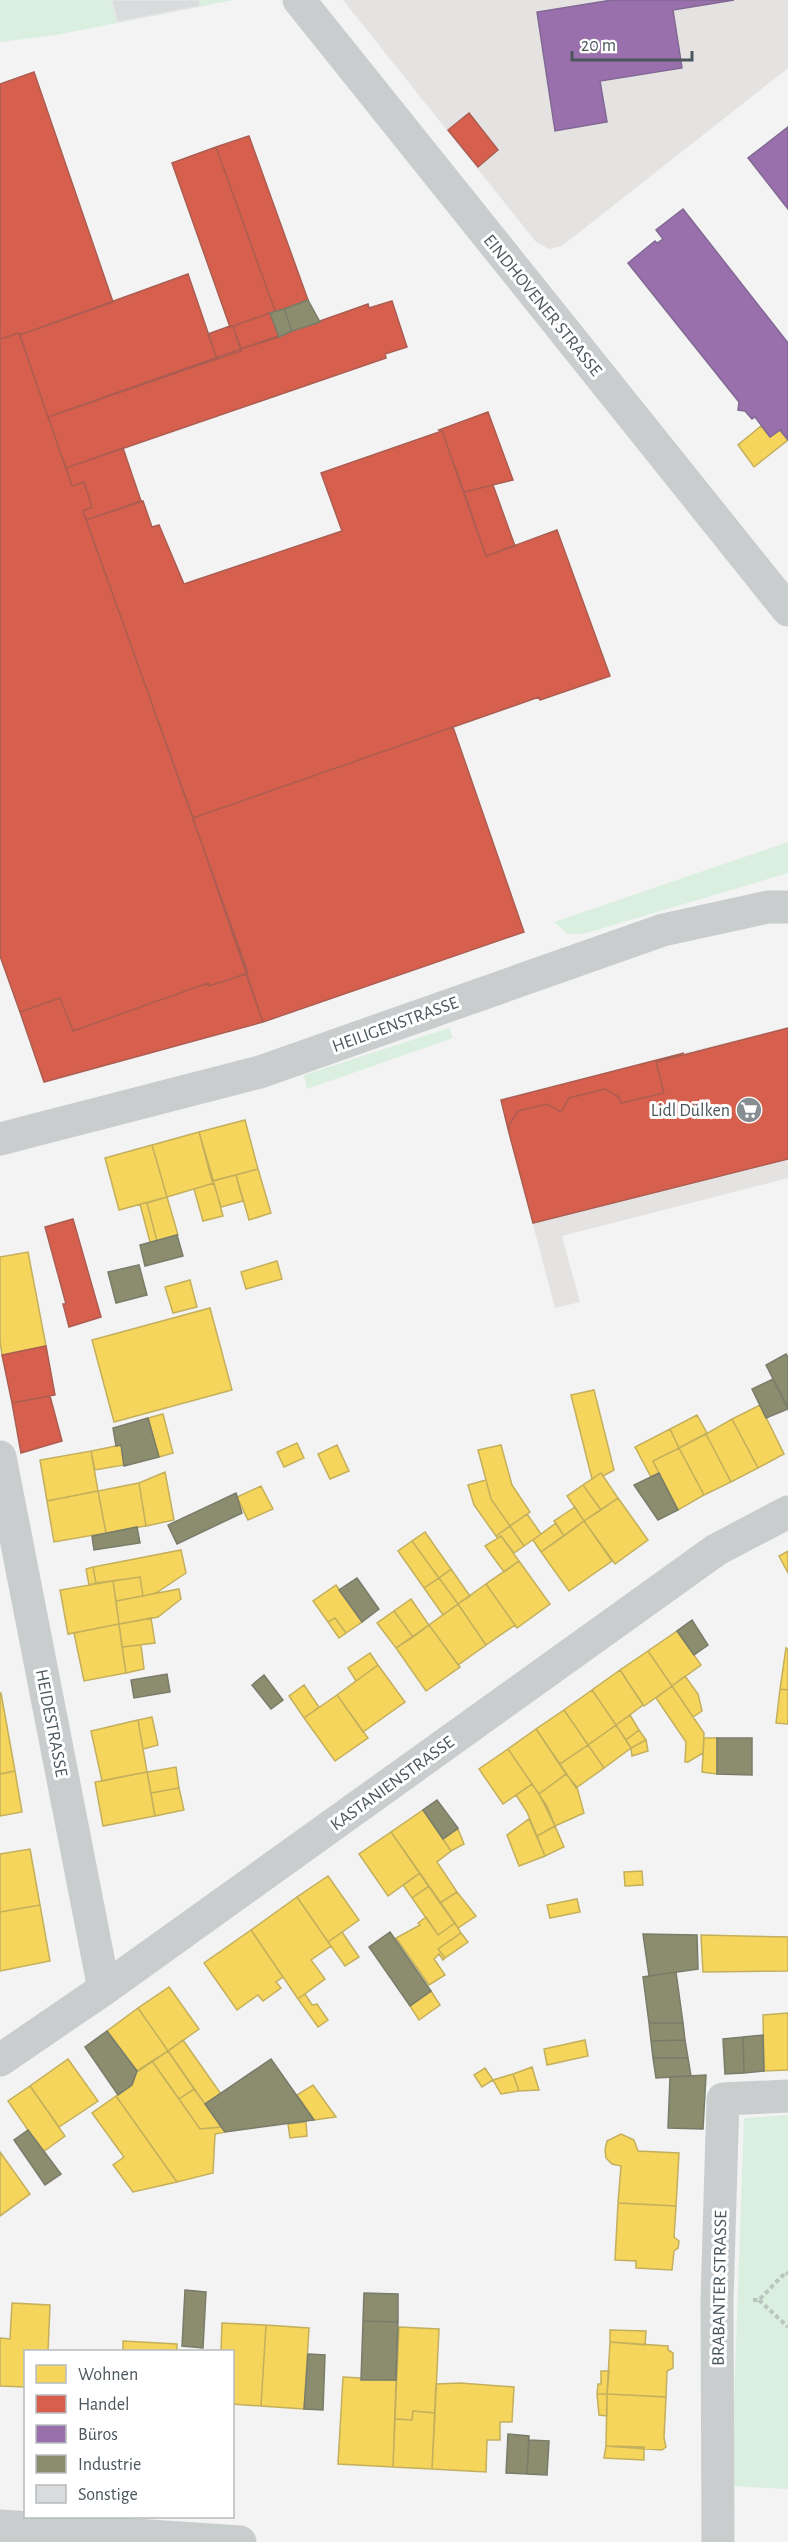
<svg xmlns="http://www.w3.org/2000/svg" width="788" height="2542" viewBox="0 0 788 2542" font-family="'Alegreya Sans',sans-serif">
  <rect width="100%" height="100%" fill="#f3f3f3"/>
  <path fill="#e4e3e1" d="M343 0H788V68L562 246 549 249 536 242Z
    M788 1027V1178L562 1236 580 1302 555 1308 500 1099Z"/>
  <path fill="#daefe0" d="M0 0H234L56 35 0 42Z
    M788 842V873L583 934H568L554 922Z
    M449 1028 453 1038 307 1089 304 1075Z
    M788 2115V2489L731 2486 744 2118Z"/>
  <path fill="#f6d55c" stroke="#c3af5c" stroke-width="1.5" d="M761 426 770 437 780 430 788 440 754 467 738 445Z
    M245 1120 258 1169 212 1181 199 1132Z
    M199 1132 214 1183 167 1197 152 1145Z
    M152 1145 167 1197 119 1210 105 1158Z
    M258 1169 271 1213 249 1220 236 1175Z
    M236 1175 243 1201 221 1207 213 1181Z
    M214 1183 223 1216 203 1221 194 1189Z
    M167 1197 178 1235 157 1241 147 1203Z
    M147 1203 157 1241 150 1242 140 1204Z
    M28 1252 46 1346 2 1355 0 1341V1257Z
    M277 1261 282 1279 246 1289 241 1272Z
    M190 1280 197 1307 173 1313 165 1287Z
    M210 1308 232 1390 114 1422 92 1340Z
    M594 1390 614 1470 603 1476 601 1473 592 1479 571 1395Z
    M760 1405 784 1454 758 1468 732 1419Z
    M163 1414 173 1453 159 1457 148 1418Z
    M697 1415 707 1433 679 1448 670 1429Z
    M732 1419 758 1468 731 1482 706 1434Z
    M670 1429 679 1448 653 1461 659 1473 651 1477 635 1447Z
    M706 1434 731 1482 704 1495 679 1448Z
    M297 1443 304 1458 284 1467 277 1452Z
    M121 1445 124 1465 95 1470 91 1451Z
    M337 1445 349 1471 330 1479 318 1454Z
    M501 1445 512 1485 530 1512 510 1526 491 1499 478 1450Z
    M679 1448 704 1495 678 1510 653 1461Z
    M91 1451 98 1491 47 1501 40 1460Z
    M165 1472 174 1520 146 1526 139 1483Z
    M601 1473 618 1498 601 1510 583 1485Z
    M486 1480 491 1499 510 1526 496 1536 474 1505 468 1485Z
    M139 1483 146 1526 106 1533 98 1491Z
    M583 1485 601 1510 584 1521 567 1496Z
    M261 1486 273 1509 248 1520 237 1497Z
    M98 1491 106 1533 54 1542 47 1501Z
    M618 1498 648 1540 615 1564 584 1521Z
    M575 1507 584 1521 564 1536 554 1521Z
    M527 1514 541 1534 524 1546 510 1526Z
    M584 1521 612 1561 569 1591 541 1552Z
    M556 1523 564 1536 541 1552 533 1540Z
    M510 1526 524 1546 514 1553 501 1536 497 1538 496 1536Z
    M425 1532 451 1569 439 1578 412 1541Z
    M501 1536 519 1561 504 1572 485 1546Z
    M412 1541 439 1578 424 1588 398 1551Z
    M181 1550 186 1573 156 1593 143 1596 140 1577 96 1583 93 1567Z
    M788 1551V1573L779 1556Z
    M519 1561 550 1604 517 1628 486 1584Z
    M93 1567 96 1583 89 1585 86 1569Z
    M451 1569 470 1596 458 1604 439 1578Z
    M140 1577 143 1596 116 1601 113 1581Z
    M439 1578 458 1604 443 1615 424 1588Z
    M113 1581 119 1624 68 1634 60 1590Z
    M486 1584 515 1625 486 1645 458 1604Z
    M336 1585 362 1622 346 1633 335 1618 328 1622 313 1601Z
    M179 1589 181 1599 158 1617 119 1624 116 1601Z
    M411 1599 429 1625 413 1637 394 1611Z
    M458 1604 486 1645 458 1665 429 1625Z
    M394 1611 413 1637 396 1648 377 1623Z
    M151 1618 155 1643 122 1647 119 1624Z
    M335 1618 346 1633 339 1638 328 1622Z
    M119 1624 126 1673 84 1681 74 1633Z
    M429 1625 460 1667 426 1691 396 1648Z
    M677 1631 701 1665 672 1686 648 1651Z
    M141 1645 144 1669 126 1673 122 1647Z
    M786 1648 788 1649V1690L780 1689Z
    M648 1651 672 1686 644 1706 620 1670Z
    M370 1653 378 1665 356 1681 348 1668Z
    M378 1665 405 1702 363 1732 337 1695Z
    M620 1670 643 1705 616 1725 592 1690Z
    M685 1676 698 1694 702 1711 693 1717 672 1686Z
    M304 1685 319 1707 304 1718 289 1696Z
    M672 1686 704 1733 703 1753 688 1762H685L686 1742 656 1698Z
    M780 1689 788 1690V1724L776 1723Z
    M592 1690 616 1725 588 1745 564 1710Z
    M1 1693 15 1771 0 1774V1693Z
    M337 1695 368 1738 335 1761 304 1718Z
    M564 1710 588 1745 560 1764 536 1729Z
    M630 1715 639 1730 626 1740 616 1725Z
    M152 1717 158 1745 143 1749 138 1720Z
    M138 1720 147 1772 102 1781 91 1731Z
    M616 1725 631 1748 604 1768 588 1745Z
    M536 1729 566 1774 539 1794 508 1749Z
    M639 1730 646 1740 631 1748 626 1740Z
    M704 1738H717V1774L702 1772Z
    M646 1740 648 1751 632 1756 631 1748Z
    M588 1745 604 1768 576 1788 560 1764Z
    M508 1749 532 1784 503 1804 479 1769Z
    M176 1767 179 1788 151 1793 147 1772Z
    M15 1771 22 1812 0 1816V1774Z
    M147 1772 155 1816 103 1826 95 1782Z
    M566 1774 577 1787 584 1813 555 1826 539 1794Z
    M532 1784 547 1806 555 1826 537 1836 527 1812 516 1795Z
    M179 1788 184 1810 155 1816 151 1793Z
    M423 1810 451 1851 437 1862 457 1892 440 1903 391 1832Z
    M529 1819 545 1856 519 1866 507 1835Z
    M555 1826 564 1847 545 1856 537 1836Z
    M458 1829 464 1844 451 1851 443 1839Z
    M391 1832 420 1873 388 1896 359 1854Z
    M30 1849 40 1905 0 1912V1854Z
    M642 1871 643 1885 625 1886 624 1872Z
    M420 1873 429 1886 412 1898 403 1885Z
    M328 1876 359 1920 328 1942 297 1897Z
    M429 1886 455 1923 438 1935 412 1898Z
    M457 1892 476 1916 458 1928 440 1903Z
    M297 1897 331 1946 311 1960 325 1979 298 1999 251 1930Z
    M577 1899 580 1912 550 1918 547 1905Z
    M40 1905 50 1961 0 1971V1912Z
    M426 1917 438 1935 455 1923 461 1933 438 1949 445 1958 443 1960 439 1954 434 1959 445 1975 429 1985 396 1938 420 1925 418 1923Z
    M251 1930 283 1977 276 1982 281 1988 263 2001 258 1995 237 2010 204 1963Z
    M342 1932 359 1957 345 1966 328 1942Z
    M461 1933 468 1942 445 1958 438 1949Z
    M701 1935 788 1937V1971L703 1972Z
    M169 1987 199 2029 168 2051 138 2008Z
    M431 1991 440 2005 419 2020 410 2006Z
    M305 1994 312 2005 317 2004 328 2020 318 2027 298 1999Z
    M138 2008 168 2051 137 2072 107 2031Z
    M788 2013V2070L764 2071 763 2015Z
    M183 2040 221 2094 205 2104 168 2051Z
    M585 2040 588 2056 547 2065 544 2049Z
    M168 2051 194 2089 179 2099 152 2061Z
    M68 2059 98 2101 59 2127 30 2086Z
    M152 2061 200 2129 221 2127 225 2132 215 2134 213 2173 177 2182 116 2096 132 2085 137 2071Z
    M532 2067 539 2090 519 2091 513 2074Z
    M485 2068 493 2080 482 2087 474 2075Z
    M513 2074 519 2091 501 2094 493 2080Z
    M313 2085 336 2117 314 2120 297 2095Z
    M30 2086 65 2136 43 2152 8 2101Z
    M194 2089 205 2104 221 2127 200 2129 179 2099Z
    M116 2096 177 2182 133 2192 113 2165 124 2157 92 2113Z
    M306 2122 307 2136 290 2138 288 2124Z
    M621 2134 634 2140 638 2151 679 2153 676 2206 618 2203 621 2166 612 2164 606 2158 605 2150 607 2141Z
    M0 2152 30 2194 0 2216Z
    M618 2203 676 2206 674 2237 679 2241 678 2248 674 2251 672 2270 636 2268V2261L615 2260Z
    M12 2303 50 2305 48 2352H26V2387L0 2386V2338L10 2339Z
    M222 2323 266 2325 261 2406 232 2404V2352H221Z
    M266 2325 309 2328 304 2409 261 2406Z
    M399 2327 439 2329 435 2413 413 2411 412 2420 395 2419Z
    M610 2330 646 2331 645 2345 610 2342Z
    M123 2341 177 2344V2352H123Z
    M610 2342 668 2346V2350L673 2353V2368L667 2371 666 2397 607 2394Z
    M601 2371H609L607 2394H597L598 2384H601Z
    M343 2377 396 2380 393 2467 338 2464Z
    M460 2383 514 2387 512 2422H500V2440H487L486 2472 432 2469 436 2384Z
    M597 2394H607V2416L599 2415Z
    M607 2394 666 2397 664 2438 666 2447 662 2450 606 2446Z
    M413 2411 435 2413 432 2469 393 2467 395 2419 412 2420Z
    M606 2446 644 2447V2460L604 2458Z"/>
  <path fill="#d6604d" stroke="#ac5d52" stroke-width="1.5" d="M34 72 113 302 20 335 19 333 0 339V84Z
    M469 113 498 150 478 167 448 130Z
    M249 136 308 300 280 311H275L216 147Z
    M216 147 275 311 230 327 172 163Z
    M188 274 217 359 48 417 20 335Z
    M392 301 407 347 385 354 386 358 66 468 48 417 368 304 369 308Z
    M270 313 279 337 241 349 233 326Z
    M230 326H233L241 351 217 359 208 334Z
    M19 333 72 486 84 482 92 507 83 511 248 973 209 986 208 983 73 1031 60 998 20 1012 0 956V339Z
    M488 412 513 480 464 492 442 431 439 430Z
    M442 431 486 556 557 530 610 676 540 700 539 697 193 818 86 520 143 501 152 527 159 525 184 584 342 531 321 473Z
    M123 448 141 501 86 520 83 511 92 507 84 482 72 486 66 468Z
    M493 485 515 546 486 556 464 492Z
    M453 727 524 932 263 1022 193 818Z
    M246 974 263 1022 44 1082 20 1012 60 998 73 1031 208 983 209 986Z
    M788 1028V1159L533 1223 509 1133V1125L518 1111 547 1104 561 1112 569 1098 605 1089 619 1097 621 1103 664 1093 656 1062Z
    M684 1053 656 1062 664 1093 621 1103 619 1097 605 1089 569 1098 561 1112 547 1104 518 1111 509 1125V1133L501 1100Z
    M73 1219 101 1317 69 1327 63 1304H66L45 1227Z
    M46 1346 55 1395 12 1403 2 1355Z
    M50 1396 62 1441 21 1453 12 1403Z"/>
  <path fill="#9970ab" stroke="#826894" stroke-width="1.5" d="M612 0H734L673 10 682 68 600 81 607 122 555 131 537 12Z
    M788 127V209L748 158Z
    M683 209 788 343V440L780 430 770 437 755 417 752 419 745 411 738 410 739 402 628 263 655 241 657 243 663 239 656 230Z"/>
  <path fill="#8c8c6e" stroke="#787c69" stroke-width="1.5" d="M308 300 320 322 292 331 284 309Z
    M284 309 292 331 279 337 270 313Z
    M177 1235 183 1256 145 1266 140 1245Z
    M139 1265 147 1295 116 1303 108 1272Z
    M786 1354 788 1357V1408L766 1365Z
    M773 1379 788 1409 766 1418 752 1389Z
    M148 1418 159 1457 124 1466 121 1445 116 1446 113 1428Z
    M659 1473 678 1510 658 1520 634 1485Z
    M236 1493 242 1513 177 1544 168 1525Z
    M137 1527 140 1543 94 1550 92 1536Z
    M357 1578 379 1609 362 1622 339 1590Z
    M692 1620 708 1645 694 1655 677 1631Z
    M167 1674 170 1692 134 1698 131 1680Z
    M264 1675 283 1700 271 1709 252 1685Z
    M717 1738H752V1775L717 1774Z
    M437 1800 458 1828 443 1839 423 1810Z
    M390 1932 431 1991 410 2006 369 1947Z
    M643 1934 697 1935 698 1969 649 1976Z
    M676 1972 683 2023H649L643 1977Z
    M649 2023H683L685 2040 651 2041Z
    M107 2031 137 2071 132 2085 118 2095 85 2047Z
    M763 2035 764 2071 744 2073 743 2037Z
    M743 2037 744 2073 725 2074 723 2039Z
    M685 2040 688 2058H653L651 2041Z
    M653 2058H688L691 2076 656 2078Z
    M271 2059 314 2120 225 2132 205 2104Z
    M706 2075 703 2129 668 2128 670 2077Z
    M28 2130 61 2174 45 2185 14 2140Z
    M185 2290 206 2292 203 2348 182 2346Z
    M364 2293 398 2294V2322L363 2321Z
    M363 2321 398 2322 396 2380H361Z
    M308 2354 325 2355 323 2410 304 2409Z
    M508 2434 529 2436 527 2474 506 2473Z
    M529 2440 549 2441 547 2475 527 2474Z"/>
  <path fill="#dadbdc" stroke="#e4e5e5" stroke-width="1.5" d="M112 0H199L200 6 117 22Z"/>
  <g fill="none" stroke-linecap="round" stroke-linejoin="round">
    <path stroke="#bbc5c0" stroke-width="4" stroke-dasharray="4.5 3" stroke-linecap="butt" d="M753 2300H759L786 2272 788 2274
      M759 2300 788 2327"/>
    <path stroke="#cacdce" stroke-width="33" d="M299 0 788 610
      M0 1139 260 1072 663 930 768 907H788
      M0 1457 104 1989
      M0 2060 104 1989 716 1550 788 1512
      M0 2526 240 2542
      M718 2542 717 2300 723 2099 788 2096"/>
  </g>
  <defs>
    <g id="supermarket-disc" transform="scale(1.35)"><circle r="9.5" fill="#868e92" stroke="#fff"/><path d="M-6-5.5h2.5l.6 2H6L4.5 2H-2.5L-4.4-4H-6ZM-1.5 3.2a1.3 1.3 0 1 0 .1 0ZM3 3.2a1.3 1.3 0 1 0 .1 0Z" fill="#fff"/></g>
  </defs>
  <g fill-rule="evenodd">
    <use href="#supermarket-disc" x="749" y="1110"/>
  </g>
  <g text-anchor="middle" stroke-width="6" stroke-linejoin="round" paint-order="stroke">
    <g font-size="18" fill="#4b575d" stroke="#fff">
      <text transform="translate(543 305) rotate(51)" y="6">EINDHOVENER STRASSE</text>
      <text transform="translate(395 1024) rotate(-20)" y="6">HEILIGENSTRASSE</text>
      <text transform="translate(52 1723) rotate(79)" y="6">HEIDESTRASSE</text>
      <text transform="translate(392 1783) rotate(-36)" y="6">KASTANIENSTRASSE</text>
      <text transform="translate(719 2288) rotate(-89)" y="6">BRABANTER STRASSE</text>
    </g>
    <g font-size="18" fill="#4b575d" stroke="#fff" text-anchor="end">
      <text x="730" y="1116">Lidl Dülken</text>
    </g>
  </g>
  <rect x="24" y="2350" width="210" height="168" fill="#ffffff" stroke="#b7bcbe" stroke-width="1.5"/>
  <rect x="36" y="2365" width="30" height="18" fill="#f6d55c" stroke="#b7bcbe" stroke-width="1.5"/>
  <text x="78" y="2380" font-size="18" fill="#4b575d">Wohnen</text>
  <rect x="36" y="2395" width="30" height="18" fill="#d6604d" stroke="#b7bcbe" stroke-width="1.5"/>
  <text x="78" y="2410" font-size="18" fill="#4b575d">Handel</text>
  <rect x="36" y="2425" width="30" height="18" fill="#9970ab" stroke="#b7bcbe" stroke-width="1.5"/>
  <text x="78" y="2440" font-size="18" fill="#4b575d">Büros</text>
  <rect x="36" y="2455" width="30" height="18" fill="#8c8c6e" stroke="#b7bcbe" stroke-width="1.5"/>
  <text x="78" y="2470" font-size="18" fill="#4b575d">Industrie</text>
  <rect x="36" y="2485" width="30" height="18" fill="#dadbdc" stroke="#b7bcbe" stroke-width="1.5"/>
  <text x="78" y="2500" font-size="18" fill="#4b575d">Sonstige</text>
  <path d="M572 51v9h120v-9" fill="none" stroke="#4b575d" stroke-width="3"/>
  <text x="581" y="51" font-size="18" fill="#4b575d" stroke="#ffffff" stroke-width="4.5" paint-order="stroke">20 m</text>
</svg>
